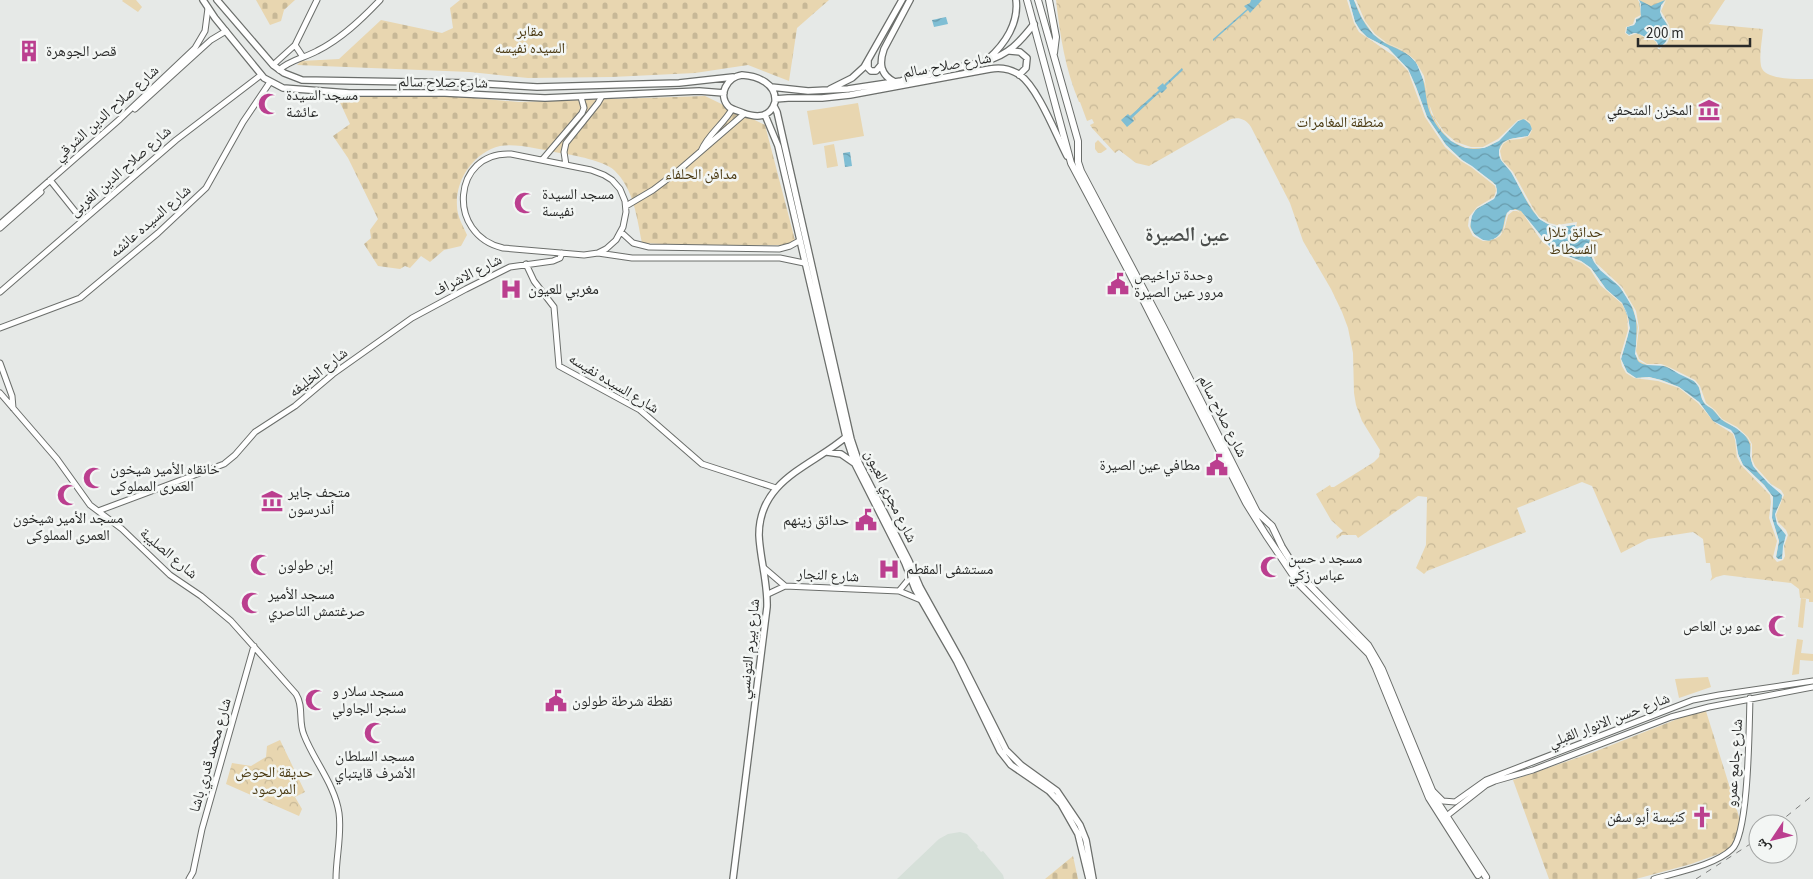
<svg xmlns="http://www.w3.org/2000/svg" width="1813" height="879" viewBox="0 0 1813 879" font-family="'Source Sans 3','Noto Naskh Arabic',sans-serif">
  <defs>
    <pattern id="cemetery-stones" width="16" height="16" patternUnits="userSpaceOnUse" patternTransform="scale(1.25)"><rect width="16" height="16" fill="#e8d6b0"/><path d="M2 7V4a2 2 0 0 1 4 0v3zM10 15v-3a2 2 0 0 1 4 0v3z" fill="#c7b897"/></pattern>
    <pattern id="park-crowns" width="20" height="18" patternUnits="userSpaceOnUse" patternTransform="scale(1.25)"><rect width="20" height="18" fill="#e8d6b0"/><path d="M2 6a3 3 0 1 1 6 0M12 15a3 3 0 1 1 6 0" fill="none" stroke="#c7b897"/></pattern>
    <pattern id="water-waves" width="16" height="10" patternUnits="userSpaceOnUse" patternTransform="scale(1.25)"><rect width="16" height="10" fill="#7fbed4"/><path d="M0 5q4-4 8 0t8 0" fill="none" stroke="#689bac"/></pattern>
  </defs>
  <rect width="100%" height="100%" fill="#e6e9e7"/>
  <path fill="#d6e0d9" d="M960 832 967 834 978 846 977 847 981 852 983 851 1003 875 1004 879H897L939 839 948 834Z"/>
  <path fill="#e8d6b0" d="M123 0H136L142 7 138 12 122 1Z
    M858 103 864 136 813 145 807 111Z
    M1098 140 1107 149 1101 153H1098L1095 149V143Z
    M834 144 838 166 827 168 824 146Z
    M1801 598 1806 599 1803 628 1798 627Z
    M1797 639 1803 640 1801 653 1813 654V661L1800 660 1799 674 1792 675Z
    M1708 677 1711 687 1679 698 1675 679Z"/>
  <path fill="url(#cemetery-stones)" d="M256 0H295L284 10 281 21 270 25Z
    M460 0H829L797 28 789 81 748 65 695 73 612 77 528 78 470 72 297 65 301 61 339 59 381 20 442 33 453 28 450 8Z
    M337 96H450L519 102 705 96 765 125 796 244 790 245 701 246 642 243C637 218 634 189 614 170 604 161 574 155 560 153 543 150 516 143 500 146 474 152 455 180 457 206 457 216 463 226 467 235L461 246 444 250 430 262 421 256 410 268 405 266 400 269 378 266 364 244 371 238 370 230 378 219 348 158 333 136 350 124Z
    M1705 708 1741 823 1732 849 1691 864 1636 879H1549L1513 780 1594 752Z
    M1073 856 1078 879H1045Z"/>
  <path fill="url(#park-crowns)" d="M1056 0H1725L1709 24 1763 29C1762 41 1759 55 1761 66 1764 81 1801 79 1813 79V602H1809V599L1800 598 1799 589 1791 583 1724 575 1716 577 1710 581 1712 577 1710 563H1706L1703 539 1693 532 1648 539 1621 553 1592 486 1582 482 1517 508 1526 532 1427 571 1424 574 1416 568 1426 545 1427 497 1418 496 1358 538 1356 535H1342L1337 539 1336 536 1343 531 1331 520 1316 494 1330 485 1331 487H1334L1374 462 1379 457 1380 450 1362 421 1356 405 1354 393 1353 353 1348 328 1342 312 1331 289 1303 241 1290 203 1251 127C1246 119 1239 117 1231 119L1149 166 1136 163 1119 150 1115 153 1092 128 1090 125 1094 123 1092 119 1087 121 1080 102H1079C1065 69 1060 35 1056 0Z
    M280 740 305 792 295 797 302 809 299 816 226 784 232 763 251 766 266 757 267 746Z"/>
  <path fill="url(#water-waves)" d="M1251 0H1262L1250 13 1248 10 1213 41V39L1247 9 1244 6 1250 3Z
    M1349 0H1354C1360 17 1369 34 1385 43 1398 50 1410 52 1418 66 1425 79 1425 93 1428 107 1433 126 1452 148 1473 149 1502 150 1508 121 1524 119L1530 124 1532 129 1528 136C1519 139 1506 136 1500 147 1499 150 1499 154 1500 158 1503 164 1508 167 1512 173 1520 187 1531 216 1546 223 1556 229 1565 227 1576 224 1574 234 1580 240 1590 237 1587 263 1598 265 1614 281 1624 291 1631 302 1635 316 1639 328 1633 354 1638 361 1644 367 1652 364 1660 365 1664 365 1690 378 1694 381 1702 387 1699 397 1705 404 1708 407 1712 408 1714 411 1718 415 1720 419 1725 422 1732 426 1741 429 1746 437 1754 446 1748 456 1753 465 1759 477 1775 485 1782 495 1782 505 1772 511 1777 522 1779 527 1783 530 1786 535L1782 559H1778L1776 557 1779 541 1772 518 1773 497 1764 485 1743 465 1738 454 1734 434 1713 421 1699 402 1679 387 1661 380 1649 377 1636 378 1627 372 1621 359 1628 335 1629 320 1622 303 1606 289 1591 268 1581 261 1560 253 1549 246 1521 211 1515 209 1507 213C1503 220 1505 229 1499 235 1485 251 1462 230 1473 213 1478 206 1489 203 1495 197L1497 189 1493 182 1462 160 1446 145 1427 117 1416 87 1408 69 1388 48 1367 37 1360 30 1355 22Z
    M1639 0 1651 6 1665 0C1654 14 1669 20 1670 35L1665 43 1659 48C1657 39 1653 40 1646 37 1639 35 1637 31 1629 35L1626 33 1627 27 1634 25 1636 19 1639 18 1641 16Z
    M946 17 948 24 934 27 932 20Z
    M1182 68 1183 70 1166 86 1167 88 1162 93 1160 92 1132 118 1134 121 1127 127 1121 120 1128 114 1130 116 1159 90 1157 88 1163 83 1164 85Z
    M850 152 852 166 845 167 843 153Z"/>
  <path fill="#e6e9e7" d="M1347 0H1349L1355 22 1360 30 1367 37 1388 48 1408 69 1416 87 1427 117 1446 145 1462 160 1472 166 1496 185 1497 193 1494 199 1476 209 1472 216 1470 227 1474 234 1483 240H1492L1497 237 1503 231 1507 213 1510 210H1517L1525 216 1552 249 1560 253 1581 261 1591 268 1606 289 1622 303 1627 313 1630 328 1621 359 1627 372 1636 378 1649 377 1661 380 1679 387 1699 402 1713 421 1731 430 1734 434 1736 440 1738 454 1743 465 1764 485 1773 497 1772 518 1779 541 1776 557 1778 559H1782L1783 546 1786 535 1777 524 1775 514 1782 499V495L1768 483 1753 466 1750 456 1751 444 1747 437 1736 428 1721 419 1714 410 1705 404 1702 399 1699 387 1694 381 1679 374 1666 366 1647 365 1639 361 1635 354 1638 327 1633 308 1620 287 1600 270 1594 262 1590 252V238H1584L1579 236 1575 231V225L1557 227 1548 224 1539 219 1527 201 1511 172 1501 160 1499 155V150L1503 143 1510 139 1528 136 1532 129 1530 123 1524 119 1518 121 1499 141 1484 148H1466L1451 141 1442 131 1431 113 1425 84 1416 62 1404 51 1384 42 1373 34 1362 18 1354 0H1356L1365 21 1375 34 1387 43 1403 50 1415 60 1424 76 1429 104 1434 117 1444 132 1456 142 1471 147H1483L1498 139 1518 120 1525 119 1530 122 1532 130 1529 136 1520 139 1509 140 1503 144 1500 151 1502 160 1513 172 1534 210 1539 217 1549 223 1557 225 1577 222 1576 228 1579 235 1584 238 1591 236V249L1596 263 1622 287 1636 311 1639 328 1636 351 1639 359 1647 364H1661L1667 366 1695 380 1700 386 1706 403 1715 410 1722 419 1737 427 1748 437 1752 444V459L1755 466 1771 484 1781 490 1784 495 1776 515 1778 522 1786 530 1788 535 1784 546 1785 556 1783 560 1777 562 1773 557 1777 541 1769 518 1771 502 1770 495 1741 465 1737 457 1735 440 1733 434 1714 422 1698 403 1679 388 1658 381 1634 378 1626 373 1622 366 1620 357 1628 330 1627 314 1622 304 1600 285 1590 269 1582 263 1563 256 1551 249 1541 240 1523 214 1517 211H1513L1508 215 1504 230 1500 236 1495 239 1483 241 1473 236 1468 226 1469 217 1477 207 1494 197 1496 191 1495 186 1471 167 1461 161 1445 147 1425 117 1408 71 1394 56 1359 32 1354 23Z
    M1638 0H1639L1641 4V16L1639 18 1636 19V22L1634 25 1627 27 1626 33 1629 35 1634 33H1638L1645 37 1652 38 1657 42 1659 48 1665 43 1670 35 1668 25 1662 17 1660 12 1661 5 1666 0 1661 11 1669 25 1671 35 1667 43 1660 49H1658L1656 42 1652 39 1645 38 1638 33 1629 36 1625 33 1626 27 1633 24 1635 18 1641 15 1640 4Z"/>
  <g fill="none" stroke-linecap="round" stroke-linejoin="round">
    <g stroke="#6b6e6b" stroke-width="7">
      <path id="secondary" d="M295 45 303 57
        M273 65 295 45 317 0
        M279 70C290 60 304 58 317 51 341 39 361 20 380 0
        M135 109 211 40 226 31
        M701 151C708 134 724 124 732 109
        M511 154 591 170 604 175 612 180 620 189 625 201 626 212 623 227 616 240 606 249 598 253 584 255 503 248C446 235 452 151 511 154Z
        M542 160 582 113 584 108 581 97
        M566 165 564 152 566 143 598 103 602 96
        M50 180 82 220
        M626 206 653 190 678 171 744 114
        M0 224 120 119 195 48 205 31 208 8
        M0 228 41 192
        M621 232 633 243 649 247 779 249 790 246 799 241
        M598 253 632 258H780L804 263
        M526 264 534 281 554 307 559 366 640 410 702 464 776 488
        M0 292 176 140 261 75
        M0 328 80 298 158 233 206 188 243 122 270 82
        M0 363 12 396 13 408
        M0 393 57 459 90 505 122 529 170 575 201 596 231 621 296 694C304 707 298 721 304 735 314 761 335 785 339 813 342 834 336 857 336 879
        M98 511 224 464 235 455 255 432 295 406 333 374 412 318 466 289 510 267 553 261 560 258 562 253
        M764 568 785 586 899 591 921 600
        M899 591 913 574
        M768 594 785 586
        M1434 792 1443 801 1455 802 1486 780 1693 700 1719 695 1813 681
        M1444 818 1486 785 1495 781 1533 770 1671 717 1709 707 1813 687
        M189 879 193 872 202 829 254 646
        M1654 879C1677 872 1714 866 1732 849 1749 834 1749 725 1750 698"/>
    </g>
    <g stroke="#6b6e6b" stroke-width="8">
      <path id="primary" d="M203 0 215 18 264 78 283 88 349 93H445L545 98 699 91 724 93
        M217 0 273 65 284 73 302 80 471 83 537 87 679 83 733 77
        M1010 51 1020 52 1027 58 1026 68 1019 75
        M988 59C1005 44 1019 23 1016 0
        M868 61V68L871 71H876L881 65
        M742 75C758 76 777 84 775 102 770 118 757 118 743 113 739 111 733 110 729 107 717 95 727 77 742 75Z
        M895 82C880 75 879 63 884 49L910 0
        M771 87 808 91 848 89 901 81 986 61C1008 55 1020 42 1034 24
        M830 89 852 78 864 67 902 0
        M775 99 788 98H822L850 95 990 69C1000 67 1011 69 1020 75 1038 88 1056 135 1067 156
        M774 106 777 112 851 439 859 463 909 561 920 587 961 661 1006 750 1021 765 1057 791 1080 825 1086 840 1093 879
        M765 115 778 146 846 437 855 464 905 563 915 589 957 662 1000 751 1011 765 1049 791 1061 804 1078 834 1089 879
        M827 452 841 454 854 463
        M733 879 767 607C768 583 760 559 759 535 759 479 813 466 847 436"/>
    </g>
    <g stroke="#6b6e6b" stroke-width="8">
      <path id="highway" d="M1027 0 1071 163 1130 274 1246 503 1266 535 1299 584 1369 654 1376 668 1429 798 1478 875
        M1038 0 1078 141V162L1081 171 1164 328 1257 512 1272 526 1282 547 1299 574 1368 645 1382 669 1436 800 1486 877
        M1049 0 1056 37 1054 53"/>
    </g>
    <use href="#secondary" stroke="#fff" stroke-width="5"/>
    <use href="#primary" stroke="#fff" stroke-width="5.5"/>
    <use href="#highway" stroke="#fff" stroke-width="6"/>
    <path stroke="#7e7f7e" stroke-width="1" stroke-dasharray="6 6" stroke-linecap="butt" d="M1777 824 1813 795
      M1696 879 1758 839"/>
  </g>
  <defs>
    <g id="building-bare" transform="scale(1.725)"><path d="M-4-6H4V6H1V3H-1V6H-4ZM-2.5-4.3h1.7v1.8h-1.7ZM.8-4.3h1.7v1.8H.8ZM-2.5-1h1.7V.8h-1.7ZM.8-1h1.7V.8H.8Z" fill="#bb3f8f" stroke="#f3f6f4" stroke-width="2.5" paint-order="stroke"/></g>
    <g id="mosque-bare" transform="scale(1.725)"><path d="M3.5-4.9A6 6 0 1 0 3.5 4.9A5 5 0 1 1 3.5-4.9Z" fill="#bb3f8f" stroke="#f3f6f4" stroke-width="2.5" paint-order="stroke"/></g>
    <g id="museum-bare" transform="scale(1.725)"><path d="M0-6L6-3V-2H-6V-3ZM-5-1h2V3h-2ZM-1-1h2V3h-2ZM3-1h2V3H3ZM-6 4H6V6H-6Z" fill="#bb3f8f" stroke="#f3f6f4" stroke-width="2.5" paint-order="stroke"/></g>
    <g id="civic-bare" transform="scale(1.725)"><path d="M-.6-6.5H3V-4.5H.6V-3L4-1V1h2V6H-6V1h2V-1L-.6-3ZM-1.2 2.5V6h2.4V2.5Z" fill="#bb3f8f" stroke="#f3f6f4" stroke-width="2.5" paint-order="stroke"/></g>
    <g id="hospital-bare" transform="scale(1.725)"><path d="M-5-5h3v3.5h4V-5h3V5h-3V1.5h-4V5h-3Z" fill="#bb3f8f" stroke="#f3f6f4" stroke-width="2.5" paint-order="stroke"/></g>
    <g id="church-bare" transform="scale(1.725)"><path d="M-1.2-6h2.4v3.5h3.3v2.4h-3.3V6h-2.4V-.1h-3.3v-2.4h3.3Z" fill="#bb3f8f" stroke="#f3f6f4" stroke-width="2.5" paint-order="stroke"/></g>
  </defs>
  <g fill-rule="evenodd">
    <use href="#building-bare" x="29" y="51"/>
    <use href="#mosque-bare" x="269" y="104"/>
    <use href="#museum-bare" x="1709" y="110"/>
    <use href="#mosque-bare" x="525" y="203"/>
    <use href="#civic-bare" x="1118" y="284"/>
    <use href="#hospital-bare" x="511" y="289"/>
    <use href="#civic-bare" x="1217" y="465"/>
    <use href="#mosque-bare" x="94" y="478"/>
    <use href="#mosque-bare" x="68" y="495"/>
    <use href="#museum-bare" x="272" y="501"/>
    <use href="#civic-bare" x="866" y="520"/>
    <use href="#mosque-bare" x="261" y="565"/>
    <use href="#mosque-bare" x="1271" y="567"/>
    <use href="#hospital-bare" x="889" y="569"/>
    <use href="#mosque-bare" x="252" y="603"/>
    <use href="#mosque-bare" x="1779" y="626"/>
    <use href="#mosque-bare" x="316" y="700"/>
    <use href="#civic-bare" x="556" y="701"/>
    <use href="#mosque-bare" x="375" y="733"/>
    <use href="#church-bare" x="1702" y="817"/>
  </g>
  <g text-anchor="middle" stroke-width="5" stroke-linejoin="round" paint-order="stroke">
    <g font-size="15" fill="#4a3911" stroke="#f3f6f4">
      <text x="530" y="36">مقابر<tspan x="530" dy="17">السيده نفيسه</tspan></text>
      <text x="1340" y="127">منطقة المغامرات</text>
      <text x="701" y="179">مدافن الحلفاء</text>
      <text x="1573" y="237">حدائق تلال<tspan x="1573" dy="17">الفسطاط</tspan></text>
      <text x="274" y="777">حديقة الحوض<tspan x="274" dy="17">المرصود</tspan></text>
    </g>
    <g font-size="15" fill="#292a29" stroke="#f3f6f4" text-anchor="start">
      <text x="46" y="56">قصر الجوهرة</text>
      <text x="286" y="100">مسجد السيدة<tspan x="286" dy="17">عائشة</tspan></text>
      <text x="1692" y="115" text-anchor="end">المخزن المتحفي</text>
      <text x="542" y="199">مسجد السيدة<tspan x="542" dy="17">نفيسة</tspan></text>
      <text x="1134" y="280">وحدة تراخيص<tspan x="1134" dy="17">مرور عين الصيرة</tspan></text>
      <text x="528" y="294">مغربي للعيون</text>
      <text x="1200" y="470" text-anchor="end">مطافي عين الصيرة</text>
      <text x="110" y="474">خانقاه الأمير شيخون<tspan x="110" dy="17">العمرى المملوكى</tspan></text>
      <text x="288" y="497">متحف جاير<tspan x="288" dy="17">أندرسون</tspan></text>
      <text x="68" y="523" text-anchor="middle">مسجد الأمير شيخون<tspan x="68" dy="17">العمرى المملوكى</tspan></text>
      <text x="849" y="525" text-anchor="end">حدائق زينهم</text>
      <text x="1288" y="563">مسجد د حسن<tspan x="1288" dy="17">عباس زكي</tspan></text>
      <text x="278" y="570">إبن طولون</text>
      <text x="906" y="574">مستشفى المقطم</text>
      <text x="268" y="599">مسجد الأمير<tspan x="268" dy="17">صرغتمش الناصري</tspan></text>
      <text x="1762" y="631" text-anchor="end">عمرو بن العاص</text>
      <text x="332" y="696">مسجد سلار و<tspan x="332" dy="17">سنجر الجاولي</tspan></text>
      <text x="572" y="706">نقطة شرطة طولون</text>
      <text x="375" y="761" text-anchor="middle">مسجد السلطان<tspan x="375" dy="17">الأشرف قايتباي</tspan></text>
      <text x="1685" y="822" text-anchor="end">كنيسة أبو سفن</text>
    </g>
    <g font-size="15" fill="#292a29" stroke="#f3f6f4">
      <text transform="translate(947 65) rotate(-10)" y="5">شارع صلاح سالم</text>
      <text transform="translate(443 82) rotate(1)" y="5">شارع صلاح سالم</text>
      <text transform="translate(106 113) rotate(-42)" y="5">شارع صلاح الدين الشرقي</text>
      <text transform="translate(120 171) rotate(-41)" y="5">شارع صلاح الدين الغربى</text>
      <text transform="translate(150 221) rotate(-41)" y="5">شارع السيده عائشه</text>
      <text transform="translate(467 275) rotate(-27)" y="5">شارع الاشراف</text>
      <text transform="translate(318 372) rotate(-38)" y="5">شارع الخليفه</text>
      <text transform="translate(614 383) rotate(31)" y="5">شارع السيده نفيسه</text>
      <text transform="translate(1223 416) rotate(63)" y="5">شارع صلاح سالم</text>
      <text transform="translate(891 496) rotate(64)" y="5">شارع مجري العيون</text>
      <text transform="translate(169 553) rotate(40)" y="5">شارع الصليبة</text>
      <text transform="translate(828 575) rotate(3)" y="5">شارع النجار</text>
      <text transform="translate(749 649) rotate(-84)" y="5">شارع بيرم التونسي</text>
      <text transform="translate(1609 720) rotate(-21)" y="5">شارع حسن الانوار القبلي</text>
      <text transform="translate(210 755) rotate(-74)" y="5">شارع محمد قدري باشا</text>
      <text transform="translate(1734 763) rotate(-86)" y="5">شارع جامع عمرو</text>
    </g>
    <g font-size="20" font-weight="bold" fill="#4a4d4b" stroke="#f3f6f4">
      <text x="1187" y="241">عين الصيرة</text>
    </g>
  </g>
  <g transform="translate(1773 839) rotate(235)"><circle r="24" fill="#f3f6f4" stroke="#a2a4a3"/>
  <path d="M0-4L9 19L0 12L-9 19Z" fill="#bb3f8f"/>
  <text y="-8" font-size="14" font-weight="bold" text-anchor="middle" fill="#292a29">ش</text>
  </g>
  <path d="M1638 38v8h112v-8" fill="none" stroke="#292a29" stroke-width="2.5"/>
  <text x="1646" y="38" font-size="15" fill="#292a29" stroke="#f3f6f4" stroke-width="4" paint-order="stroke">200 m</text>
</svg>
